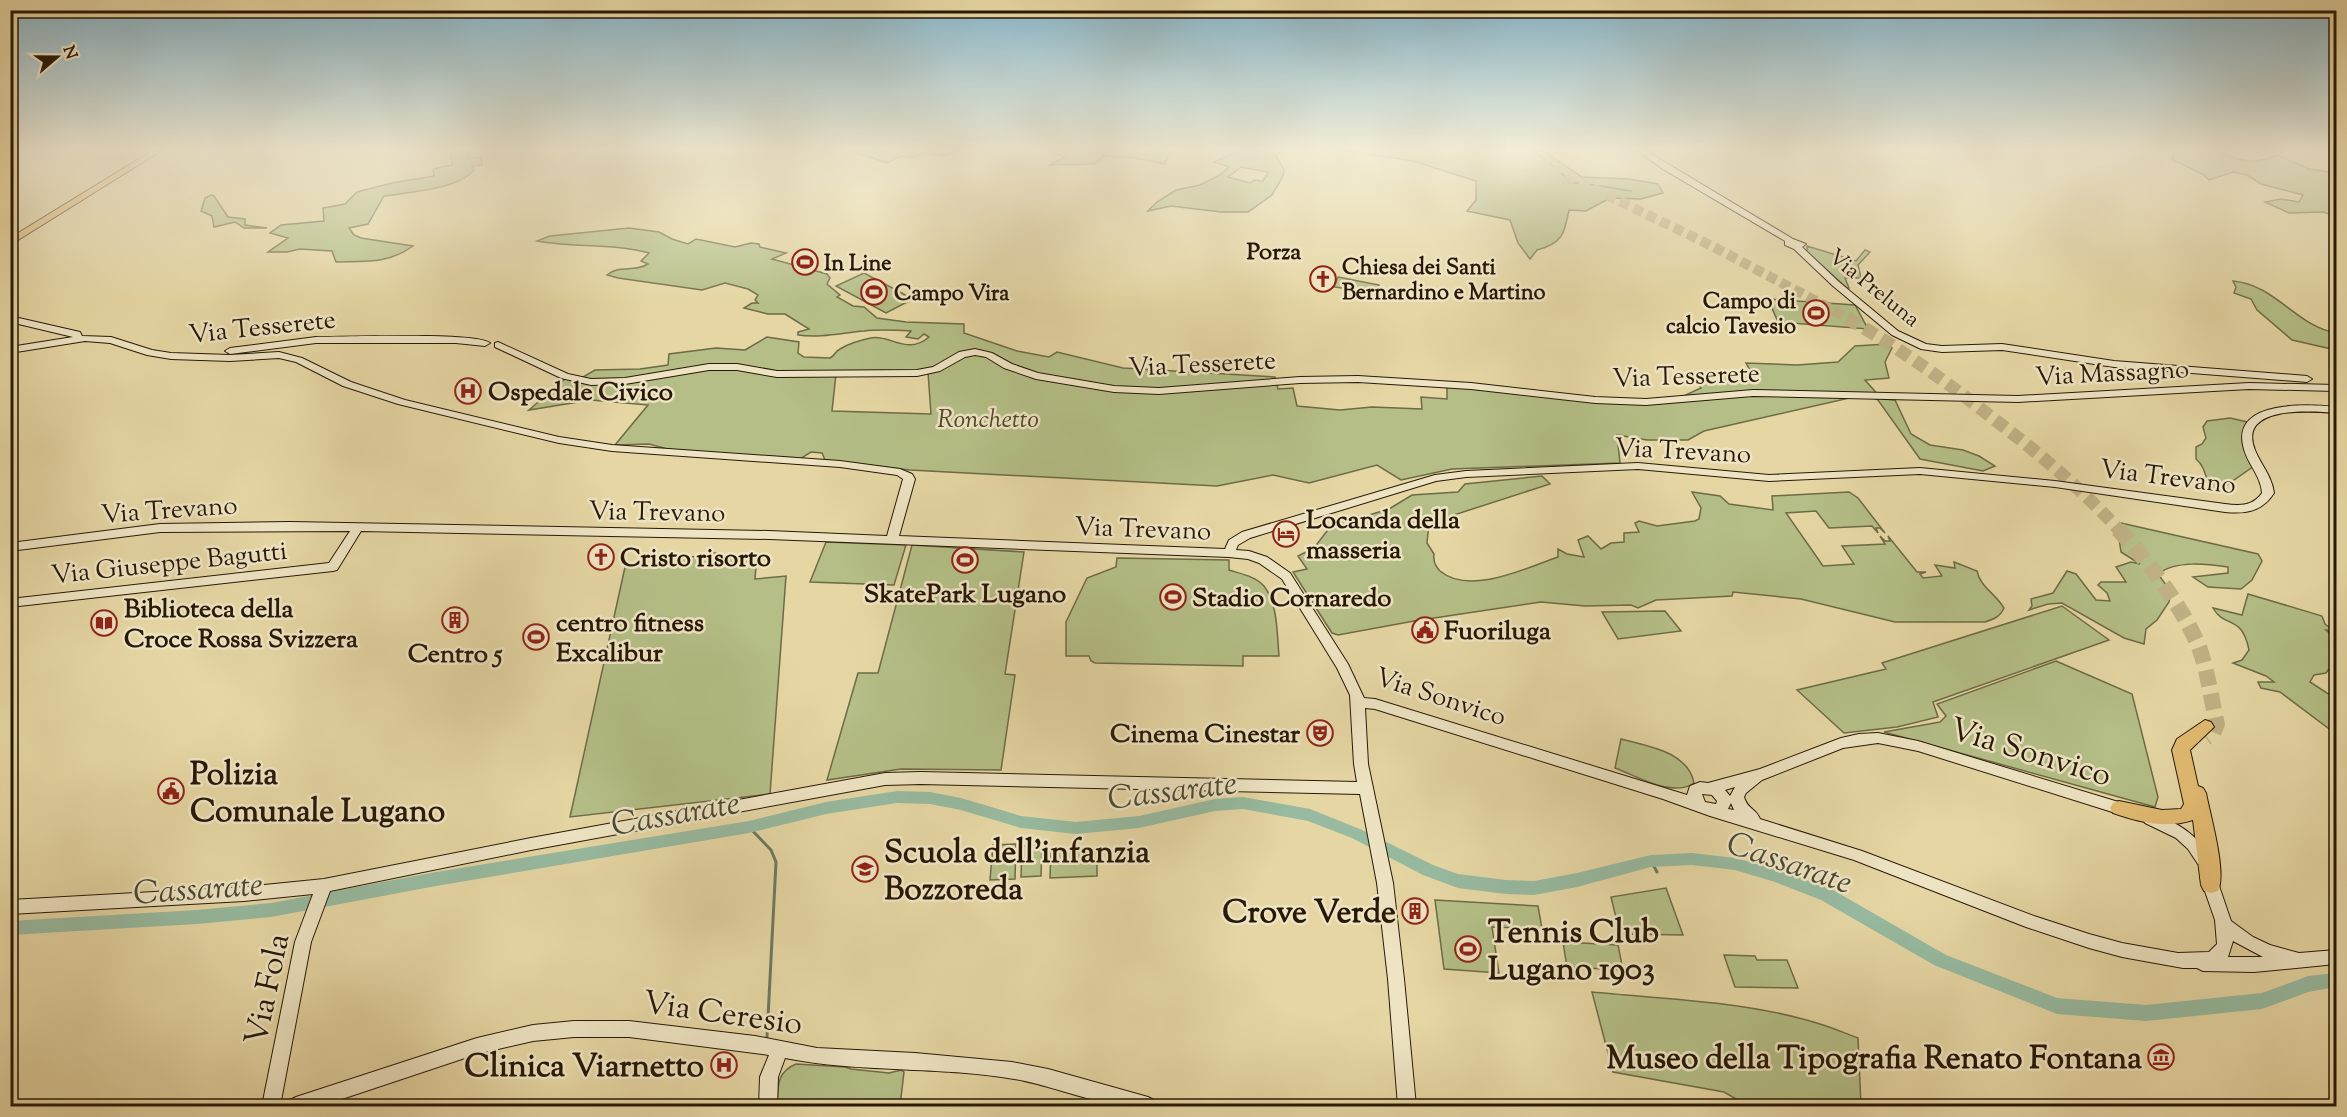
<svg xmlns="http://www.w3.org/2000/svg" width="2347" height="1117" viewBox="0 0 2347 1117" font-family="'Sorts Mill Goudy',serif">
  <rect width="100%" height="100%" fill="#e5d6a3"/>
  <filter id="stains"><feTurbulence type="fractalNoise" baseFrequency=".00333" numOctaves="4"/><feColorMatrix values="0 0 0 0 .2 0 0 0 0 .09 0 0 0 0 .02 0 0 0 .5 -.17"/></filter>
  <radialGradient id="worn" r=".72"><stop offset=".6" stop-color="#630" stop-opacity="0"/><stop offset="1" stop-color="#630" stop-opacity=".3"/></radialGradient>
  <path fill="#b4be86" stroke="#6e6b46" stroke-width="1.5" fill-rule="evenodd" d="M451 149H469V158L481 157 482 165 472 166 474 170C457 190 409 192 384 196L368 224 349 228 354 235 361 238 413 246C388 264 366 261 336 262L332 251 300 249 287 252H268L288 238 270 233 281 225 324 221 323 208 345 204 357 192 392 183 434 176 433 169 452 165Z
    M846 149H962L942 156 924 153 913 157 900 156 887 163Z
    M1043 149H1171L1165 164 1135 158 1104 156 1094 164 1049 165 1065 157Z
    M1243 149H1284L1276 156 1284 170 1283 176 1272 195 1248 212H1221L1171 206 1148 211 1157 202 1176 190 1200 185 1220 175 1229 167 1214 162ZM1241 167 1267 172 1268 173 1263 181 1254 180 1250 183 1228 177Z
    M1336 149H1540L1582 177 1629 179 1658 184 1663 193 1641 199 1610 198 1586 211 1569 210C1564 234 1563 243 1537 250L1530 259 1518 243 1510 220 1467 211 1476 200V181L1413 161Z
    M2167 149H2225L2220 151C2240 163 2257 164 2278 155L2309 169 2336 173V216L2323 212 2289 213 2265 202 2281 199 2299 202 2303 195 2261 184 2247 175 2233 172 2209 180 2204 175 2172 159 2175 153Z
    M211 195 214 196 228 217 245 219V225L267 228H244L235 222 214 227 212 216 201 211 205 198Z
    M629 228 659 232 672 239 688 244 696 239 735 247 751 243 759 244 760 247 786 253 772 259 827 274 830 278 827 284 840 295 837 297 853 306 864 307 877 318 906 322 964 324V333L1017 351 1049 357 1057 352 1123 368 1275 377 1278 389 1293 388 1297 406 1340 410 1372 407 1422 409 1421 397 1447 399V385L1573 398 1673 401 1701 388 1690 373 1751 372 1746 363 1797 365 1838 362 1855 346 1887 344 1892 348 1885 362 1889 378 1865 380 1882 399 1895 400 1911 434 1930 445 1963 450 1979 456 1995 466 1983 471 1920 459 1878 400 1872 397 1858 396 1704 431 1688 440H1647L1617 435 1620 463 1452 469 1401 480 1377 465 1309 483 1273 475 1217 486 910 470 825 460 822 453 811 452 800 459 671 450 649 444 615 445 648 405 591 400 529 410 565 379 578 380 595 370 640 369 668 365 669 354 716 348 745 350 767 337 799 342 798 353 804 357 830 358C836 355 834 352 840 349 848 344 861 340 871 338 890 334 907 356 929 337L924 334 918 339 906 337 911 331C895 330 879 329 864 331 841 333 821 338 798 335V332L809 329 785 314H768L744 308 752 303H758L755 300 758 295 748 289 725 283 702 290 618 278 607 275C620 264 633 273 648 264L641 261 649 253C612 243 574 248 537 241L550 236ZM928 372 931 414 832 411 836 374Z
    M1807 246 1856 261 1865 250 1870 252 1858 265 1861 278H1845L1849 288H1847L1807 252Z
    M864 273 913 299 886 313 836 286Z
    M1338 277 1379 285 1376 293 1334 287Z
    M2233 281C2276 285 2296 326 2336 333V350L2292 340 2257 310 2251 299 2234 293 2236 287Z
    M1768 299 1855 305 1868 329 1778 322Z
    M2230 418 2252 423 2248 429 2257 464 2221 489 2212 492C2205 481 2207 468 2196 459V447L2202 444 2206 438 2203 427 2207 421Z
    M1542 476 1550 484 1429 523 1427 543 1434 554C1433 561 1435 566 1440 571 1470 596 1526 568 1558 557V549L1567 554 1584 557 1578 540 1588 536 1601 549 1611 543 1624 542V533L1639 532 1635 523 1639 521 1657 526 1695 521 1699 519 1701 508 1692 492 1720 496 1729 504 1773 510 1772 496 1849 492 1858 498 1885 533 1880 528H1876L1878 533 1872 526 1829 528 1816 511 1786 513 1823 566 1854 564 1842 546 1885 544 1880 536 1885 541H1890L1888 536 1917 572H1926L1920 574 1923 578 1942 576 1935 565 1955 568 1954 562 1977 571C1980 587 1996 594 2004 608 2000 617 1994 619 1985 622H1895L1801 599 1733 592 1732 596 1656 600 1638 608 1631 605 1585 606 1541 602 1414 621 1338 635 1332 633 1293 572 1307 569 1298 556 1314 548 1337 518 1369 515 1389 509 1412 495 1458 492 1465 484Z
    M2121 523 2258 554 2262 561 2252 580 2241 589 2208 587 2193 577 2228 573V567C2208 564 2175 560 2158 574L2171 592 2169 602 2157 620 2146 629 2144 644 2124 638 2062 603 2048 604 2029 610 2032 606 2031 599 2053 593 2067 571 2076 574 2096 600 2110 601 2107 593 2098 585 2101 582H2126L2116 567 2131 562 2140 564 2121 552 2119 539Z
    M826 542 906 545 894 585 810 582Z
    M912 545 1024 552 1005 674 1015 675 1001 770 901 769 827 780 858 673H878Z
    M710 553H717L719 558 757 553 755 579 786 576 770 794 570 817 625 567 663 564 667 558 707 556Z
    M1117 558 1229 560V570C1241 574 1255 576 1264 586 1278 604 1277 634 1279 656H1243V666L1095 663 1091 661 1089 656H1066V622L1087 578 1116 567Z
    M2248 594 2322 616 2325 624 2334 631 2326 630 2336 639V668L2328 670 2326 673 2314 675 2310 682 2333 697H2336V734L2280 692 2261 688 2258 682H2274L2266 676 2233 663 2242 660 2249 650C2242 614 2225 629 2213 608L2242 615Z
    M2062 606 2109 640 1933 702 1938 717 1897 727 1844 733 1797 690 1886 669 1882 663Z
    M1665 611 1681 631 1618 639 1602 612Z
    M2056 661 2132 694 2158 797 2155 807 1884 732 1940 722 1946 716 1937 704Z
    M1621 739C1646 746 1688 751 1694 783 1672 798 1637 776 1615 768Z
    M1016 844 1015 879 990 880 993 845Z
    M1042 845 1041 876 1021 877 1022 846Z
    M1097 848V876L1050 878 1051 850Z
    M1666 888 1683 935 1620 934 1611 897Z
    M1435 900 1538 906 1542 929 1492 927 1499 973 1444 969Z
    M1563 942 1618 945 1623 970 1567 967Z
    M1724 955 1755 956 1757 960H1787L1798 988 1735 987Z
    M1592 992C1664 999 1740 1001 1810 1021 1826 1025 1842 1032 1858 1038L1861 1106H1748L1724 1092 1613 1072Z
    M796 1064 845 1067 851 1069 889 1073 901 1070 904 1072 900 1106H777C778 1088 776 1072 796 1064Z"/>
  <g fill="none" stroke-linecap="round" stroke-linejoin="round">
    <path stroke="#6b7963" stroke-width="1.5" d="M1532 149C1544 162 1561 168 1570 183 1591 183 1610 188 1631 191"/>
    <path stroke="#6b7963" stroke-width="3" d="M749 827 771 850 776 862 767 1037
      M1651 861 1657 872"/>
    <path fill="#97baa0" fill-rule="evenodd" d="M897 791 930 792 961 798 1021 816 1076 822 1139 816 1215 799 1243 797 1310 809 1362 830 1433 865 1458 874 1506 880 1534 881 1577 873 1651 855 1692 853 1735 858 1777 869 1833 890 1946 955 2057 998 2146 1005 2262 993 2308 976 2336 973V987L2308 992 2262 1009 2146 1021 2057 1014 1934 965 1821 900 1775 882 1735 870 1692 865 1651 867 1577 887 1534 895 1506 894 1458 888 1423 875 1352 838 1308 821 1243 809 1215 811 1139 828 1076 834 1021 828 961 810 930 804 897 803 826 814 749 833 436 886 271 917 197 924 10 935V921L197 910 271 903 436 872 749 821 826 802Z"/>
    <path stroke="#bfb084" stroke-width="10" stroke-dasharray="10 5" stroke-linecap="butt" d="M1512 149 1712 246 1850 319"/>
    <path stroke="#bfb084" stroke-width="13" stroke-dasharray="13 7" stroke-linecap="butt" d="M1847 318C1898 347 1944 380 1990 416 2036 451 2081 488 2119 530"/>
    <path stroke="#bfb084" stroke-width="16" stroke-dasharray="16 8" stroke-linecap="butt" d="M2118 529C2149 563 2181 604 2199 647 2208 672 2211 699 2217 724L2213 733 2206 738"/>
    <g stroke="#281807" stroke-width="2">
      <path id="secondary" d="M1635 149H1643L1793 239 1806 244 1802 247 1839 282 1898 331 1926 344 1942 346 2002 344 2114 361 2307 376 2312 379 2307 382 2114 367 2002 350 1942 352 1921 349 1892 335 1833 286 1794 249 1785 245V241L1663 169Z
        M10 316 80 332 82 336 111 337 152 350 171 353 230 355 279 352 302 358 351 382 405 400 559 437 612 445 840 461 900 469 912 474 915 479 899 536 1225 549 1229 540 1242 532 1435 475 1466 471 1638 463 1769 475 1920 468 2055 481 2225 504C2240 506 2253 506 2262 493 2261 475 2246 463 2243 445 2233 400 2309 404 2336 407V413C2311 411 2237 405 2255 450 2261 465 2272 476 2274 493 2262 512 2245 514 2225 512L2055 487 1920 474 1769 481 1638 469 1466 477 1436 481 1250 538 1238 545 1236 550 1249 551 1267 557 1290 573 1348 664 1364 698 1375 699 1687 795 1690 786 1700 782 1708 783 1760 769 1841 738 1859 734 1878 733 1918 741 2125 804 2130 806 2132 810 2130 814 2125 816 1918 751 1878 743 1843 748 1762 780 1746 793 1744 797C1748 810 1756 808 1760 819L1862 851 2034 916 2089 934 2122 943 2178 953 2209 952 2217 944 2215 920 2200 877 2203 872 2208 870 2213 872 2216 877 2231 921 2253 937 2270 945 2299 953 2336 950V964L2254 972 2203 971 2197 968H2183L2122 957 2089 948 2026 927 1854 860 1710 816 1663 799 1375 709 1365 708 1368 764 1393 883 1404 979 1416 1106H1398L1388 979 1377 883 1360 794 921 784 885 785 531 850 330 891 311 942 280 1106H262L295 942 313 894 244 901 10 914V900L244 887 324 879 531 838 885 773 921 772 1357 782 1354 764 1350 695 1337 668 1282 579 1259 563 1248 559 1229 557 769 539 361 531 337 570 333 571 10 607V599L329 563 350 531 160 532 10 551V543L160 524 291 522 769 531 887 536 903 479 897 475 840 467 612 451 559 443 398 404 343 386 296 362 279 358 230 361 171 359 147 355 110 343 85 341 10 353V347L73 337 10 322ZM1735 787 1730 796 1725 790ZM1702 794 1712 795 1717 801 1716 804 1705 802ZM1731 803 1734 810 1728 809ZM2233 941 2263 957H2228Z
        M316 337C343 337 475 332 490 343L485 346 456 343H316L230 354 225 351 230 348Z
        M498 342 568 374 591 379 625 378 709 364H737L777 371 917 370 933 367 959 352 975 349 992 353 1012 364 1038 373 1114 386 1159 388 1300 377 1358 376 1471 383 1595 397 1646 399 1753 390 2018 396 2249 383 2336 385V391L2249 389 2018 402 1753 396 1646 405 1595 403 1471 389 1358 382 1300 383 1159 394 1114 392 1036 379 1004 368 986 357 975 355 965 357 940 371 917 376 777 377 737 370H709L625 384 591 385 561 378 495 347V343Z
        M2150 813C2177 822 2198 834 2211 860L2208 864 2203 866 2198 864 2188 849 2176 838 2145 823 2143 819 2145 815Z
        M574 1021H629L755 1036 817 1048 915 1053 1012 1062 1048 1069 1148 1097 1154 1100 1157 1106C1109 1112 1061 1087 1014 1079 938 1066 860 1073 785 1058L778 1077 777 1106H759L760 1077 769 1055 629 1037H574L533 1041 477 1054 321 1106H287L290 1100 296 1097 477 1038 533 1025Z"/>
    </g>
    <g stroke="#281807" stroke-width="2">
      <path id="primary" d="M155 149H164L10 245V238Z"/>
    </g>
    <g stroke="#281807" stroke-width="2">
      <path id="highway" d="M2205 720 2211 722 2214 727 2190 750 2198 786 2203 788 2206 793C2210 815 2227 872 2218 891L2211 893 2204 891 2201 885 2193 820C2165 829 2139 822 2113 813L2110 808 2113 803 2119 801 2162 810 2181 809 2184 804 2172 750 2177 739Z"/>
    </g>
    <use href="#secondary" fill="#eee4c3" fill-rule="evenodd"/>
    <use href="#primary" fill="#e2bb72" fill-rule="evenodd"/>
    <use href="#highway" fill="#e2bb72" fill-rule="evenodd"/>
  </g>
  <linearGradient id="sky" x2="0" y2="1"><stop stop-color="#87b6cb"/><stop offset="0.49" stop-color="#f3edd6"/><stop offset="1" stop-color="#f3edd6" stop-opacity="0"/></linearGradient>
  <rect width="2347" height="305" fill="url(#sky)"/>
  <defs>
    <g id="stadium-ring" transform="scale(1.35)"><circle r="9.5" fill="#eee4c3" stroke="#8f2418" stroke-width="1.5"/><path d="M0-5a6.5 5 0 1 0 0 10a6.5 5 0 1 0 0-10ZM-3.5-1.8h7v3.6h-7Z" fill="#8f2418"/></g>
    <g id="church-ring" transform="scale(1.35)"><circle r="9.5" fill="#eee4c3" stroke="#8f2418" stroke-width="1.5"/><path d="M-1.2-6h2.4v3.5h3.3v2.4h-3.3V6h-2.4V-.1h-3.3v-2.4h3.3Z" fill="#8f2418"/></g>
    <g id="hospital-ring" transform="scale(1.35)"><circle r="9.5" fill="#eee4c3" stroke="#8f2418" stroke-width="1.5"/><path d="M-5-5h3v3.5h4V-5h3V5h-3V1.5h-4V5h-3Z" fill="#8f2418"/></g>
    <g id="hotel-ring" transform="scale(1.35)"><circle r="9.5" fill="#eee4c3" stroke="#8f2418" stroke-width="1.5"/><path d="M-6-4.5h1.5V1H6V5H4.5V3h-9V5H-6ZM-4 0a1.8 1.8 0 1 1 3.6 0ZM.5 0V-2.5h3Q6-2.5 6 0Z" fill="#8f2418"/></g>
    <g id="building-ring" transform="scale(1.35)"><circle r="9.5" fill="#eee4c3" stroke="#8f2418" stroke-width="1.5"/><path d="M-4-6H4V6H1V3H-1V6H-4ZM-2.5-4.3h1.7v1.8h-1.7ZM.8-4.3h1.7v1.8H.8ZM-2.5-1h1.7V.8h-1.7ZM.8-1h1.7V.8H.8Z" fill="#8f2418"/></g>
    <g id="library-ring" transform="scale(1.35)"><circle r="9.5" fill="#eee4c3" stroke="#8f2418" stroke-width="1.5"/><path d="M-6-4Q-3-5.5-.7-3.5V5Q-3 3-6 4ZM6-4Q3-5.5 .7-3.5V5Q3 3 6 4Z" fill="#8f2418"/></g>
    <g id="civic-ring" transform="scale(1.35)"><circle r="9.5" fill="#eee4c3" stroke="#8f2418" stroke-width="1.5"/><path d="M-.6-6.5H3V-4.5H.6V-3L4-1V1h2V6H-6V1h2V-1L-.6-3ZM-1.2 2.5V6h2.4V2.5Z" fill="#8f2418"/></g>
    <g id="theatre-ring" transform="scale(1.35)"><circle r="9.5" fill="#eee4c3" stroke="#8f2418" stroke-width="1.5"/><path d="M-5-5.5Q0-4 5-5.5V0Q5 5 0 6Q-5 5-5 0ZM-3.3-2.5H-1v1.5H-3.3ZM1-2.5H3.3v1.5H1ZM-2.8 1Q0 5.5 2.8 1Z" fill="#8f2418"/></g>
    <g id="school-ring" transform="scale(1.35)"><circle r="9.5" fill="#eee4c3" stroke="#8f2418" stroke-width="1.5"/><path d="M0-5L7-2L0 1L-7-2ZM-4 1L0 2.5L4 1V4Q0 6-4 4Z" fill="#8f2418"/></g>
    <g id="museum-ring" transform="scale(1.35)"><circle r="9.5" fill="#eee4c3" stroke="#8f2418" stroke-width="1.5"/><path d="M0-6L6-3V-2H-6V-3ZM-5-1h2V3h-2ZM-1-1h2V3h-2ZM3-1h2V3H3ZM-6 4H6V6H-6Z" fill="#8f2418"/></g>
  </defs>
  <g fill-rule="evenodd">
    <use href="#stadium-ring" x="805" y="262"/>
    <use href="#church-ring" x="1323" y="279"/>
    <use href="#stadium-ring" x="874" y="292"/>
    <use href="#stadium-ring" x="1816" y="313"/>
    <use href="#hospital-ring" x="468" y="391"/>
    <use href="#hotel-ring" x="1286" y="534"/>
    <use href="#church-ring" x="601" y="557"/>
    <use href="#stadium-ring" x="965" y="560"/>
    <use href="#stadium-ring" x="1173" y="597"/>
    <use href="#building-ring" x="455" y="620"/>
    <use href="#library-ring" x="104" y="623"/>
    <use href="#civic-ring" x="1425" y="630"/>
    <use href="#stadium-ring" x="536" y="637"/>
    <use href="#theatre-ring" x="1320" y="733"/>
    <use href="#civic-ring" x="171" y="791"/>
    <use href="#school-ring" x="865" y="869"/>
    <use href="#building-ring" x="1415" y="911"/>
    <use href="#stadium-ring" x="1468" y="949"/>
    <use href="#museum-ring" x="2161" y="1057"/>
    <use href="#hospital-ring" x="724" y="1065"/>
  </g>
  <g text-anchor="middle" stroke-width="5" stroke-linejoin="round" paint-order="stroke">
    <g font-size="22" font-weight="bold" fill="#281807" stroke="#eee4c3" text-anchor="start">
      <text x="824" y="270">In Line</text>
      <text x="1342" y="274">Chiesa dei Santi<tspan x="1342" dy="25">Bernardino e Martino</tspan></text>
      <text x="894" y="300">Campo Vira</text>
      <text x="1796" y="308" text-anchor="end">Campo di<tspan x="1796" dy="25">calcio Tavesio</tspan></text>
    </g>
    <g font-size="22" fill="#281807" stroke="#eee4c3">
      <text transform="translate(1875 287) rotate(39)" y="8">Via Preluna</text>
    </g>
    <g font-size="24" font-weight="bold" fill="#281807" stroke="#eee4c3">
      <text x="1274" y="259">Porza</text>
    </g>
    <g font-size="26" fill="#281807" stroke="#eee4c3">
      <text transform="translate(262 326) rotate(-6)" y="9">Via Tesserete</text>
      <text transform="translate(1202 363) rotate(-3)" y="9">Via Tesserete</text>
      <text transform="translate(2112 372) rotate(-3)" y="9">Via Massagno</text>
      <text transform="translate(1686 375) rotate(-2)" y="9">Via Tesserete</text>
      <text transform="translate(1683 450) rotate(3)" y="9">Via Trevano</text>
      <text transform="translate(2168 476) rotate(7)" y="9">Via Trevano</text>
      <text transform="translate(169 509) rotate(-4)" y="9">Via Trevano</text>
      <text transform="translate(657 511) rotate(1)" y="9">Via Trevano</text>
      <text transform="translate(1143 528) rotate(2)" y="9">Via Trevano</text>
      <text transform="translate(169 562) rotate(-6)" y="9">Via Giuseppe Bagutti</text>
      <text transform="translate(1441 696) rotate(18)" y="9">Via Sonvico</text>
    </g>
    <g font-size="26" font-weight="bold" fill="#281807" stroke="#eee4c3" text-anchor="start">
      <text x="488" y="400">Ospedale Civico</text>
      <text x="1306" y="528">Locanda della<tspan x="1306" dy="30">masseria</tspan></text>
      <text x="620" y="566">Cristo risorto</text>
      <text x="965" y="602" text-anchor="middle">SkatePark Lugano</text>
      <text x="1192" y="606">Stadio Cornaredo</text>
      <text x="124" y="617">Biblioteca della<tspan x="124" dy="30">Croce Rossa Svizzera</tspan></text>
      <text x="556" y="631">centro fitness<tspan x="556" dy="30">Excalibur</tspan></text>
      <text x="1444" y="639">Fuoriluga</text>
      <text x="455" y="662" text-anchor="middle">Centro 5</text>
      <text x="1300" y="742" text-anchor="end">Cinema Cinestar</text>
    </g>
    <g font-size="26" font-style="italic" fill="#524a2d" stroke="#eee4c3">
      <text x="988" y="427">Ronchetto</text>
    </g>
    <g font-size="32" fill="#281807" stroke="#eee4c3">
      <text transform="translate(2031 751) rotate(17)" y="11">Via Sonvico</text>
      <text transform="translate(266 989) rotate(-78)" y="11">Via Fola</text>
      <text transform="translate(723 1012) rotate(8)" y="11">Via Ceresio</text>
    </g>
    <g font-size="32" font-weight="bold" fill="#281807" stroke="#eee4c3" text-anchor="start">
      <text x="190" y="784">Polizia<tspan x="190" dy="37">Comunale Lugano</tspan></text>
      <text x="884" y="862">Scuola dell'infanzia<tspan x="884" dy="37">Bozzoreda</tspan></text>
      <text x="1396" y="922" text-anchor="end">Crove Verde</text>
      <text x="1488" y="942">Tennis Club<tspan x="1488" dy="37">Lugano 1903</tspan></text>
      <text x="2142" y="1068" text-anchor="end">Museo della Tipografia Renato Fontana</text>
      <text x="704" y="1076" text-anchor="end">Clinica Viarnetto</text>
    </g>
    <g font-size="33" font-style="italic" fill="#494935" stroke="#eee4c3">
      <text transform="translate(1172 789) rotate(-7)" y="12">Cassarate</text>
      <text transform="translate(675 812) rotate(-10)" y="12">Cassarate</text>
      <text transform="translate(1790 861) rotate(19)" y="12">Cassarate</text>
      <text transform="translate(198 887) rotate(-4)" y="12">Cassarate</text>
    </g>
  </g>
  <rect width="2347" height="1117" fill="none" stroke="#e5d6a3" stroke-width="36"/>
  <rect x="12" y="12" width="2323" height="1093" fill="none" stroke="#281807" stroke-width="3"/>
  <rect x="18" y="18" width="2311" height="1081" fill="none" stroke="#281807" stroke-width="1.5"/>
  <g transform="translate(57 57) rotate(70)" stroke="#eee4c3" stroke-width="4.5" paint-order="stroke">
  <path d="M0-4.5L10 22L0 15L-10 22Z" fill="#281807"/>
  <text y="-9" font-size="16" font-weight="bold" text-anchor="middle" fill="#281807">N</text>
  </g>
  <rect width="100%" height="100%" filter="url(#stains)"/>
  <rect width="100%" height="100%" fill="url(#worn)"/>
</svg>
